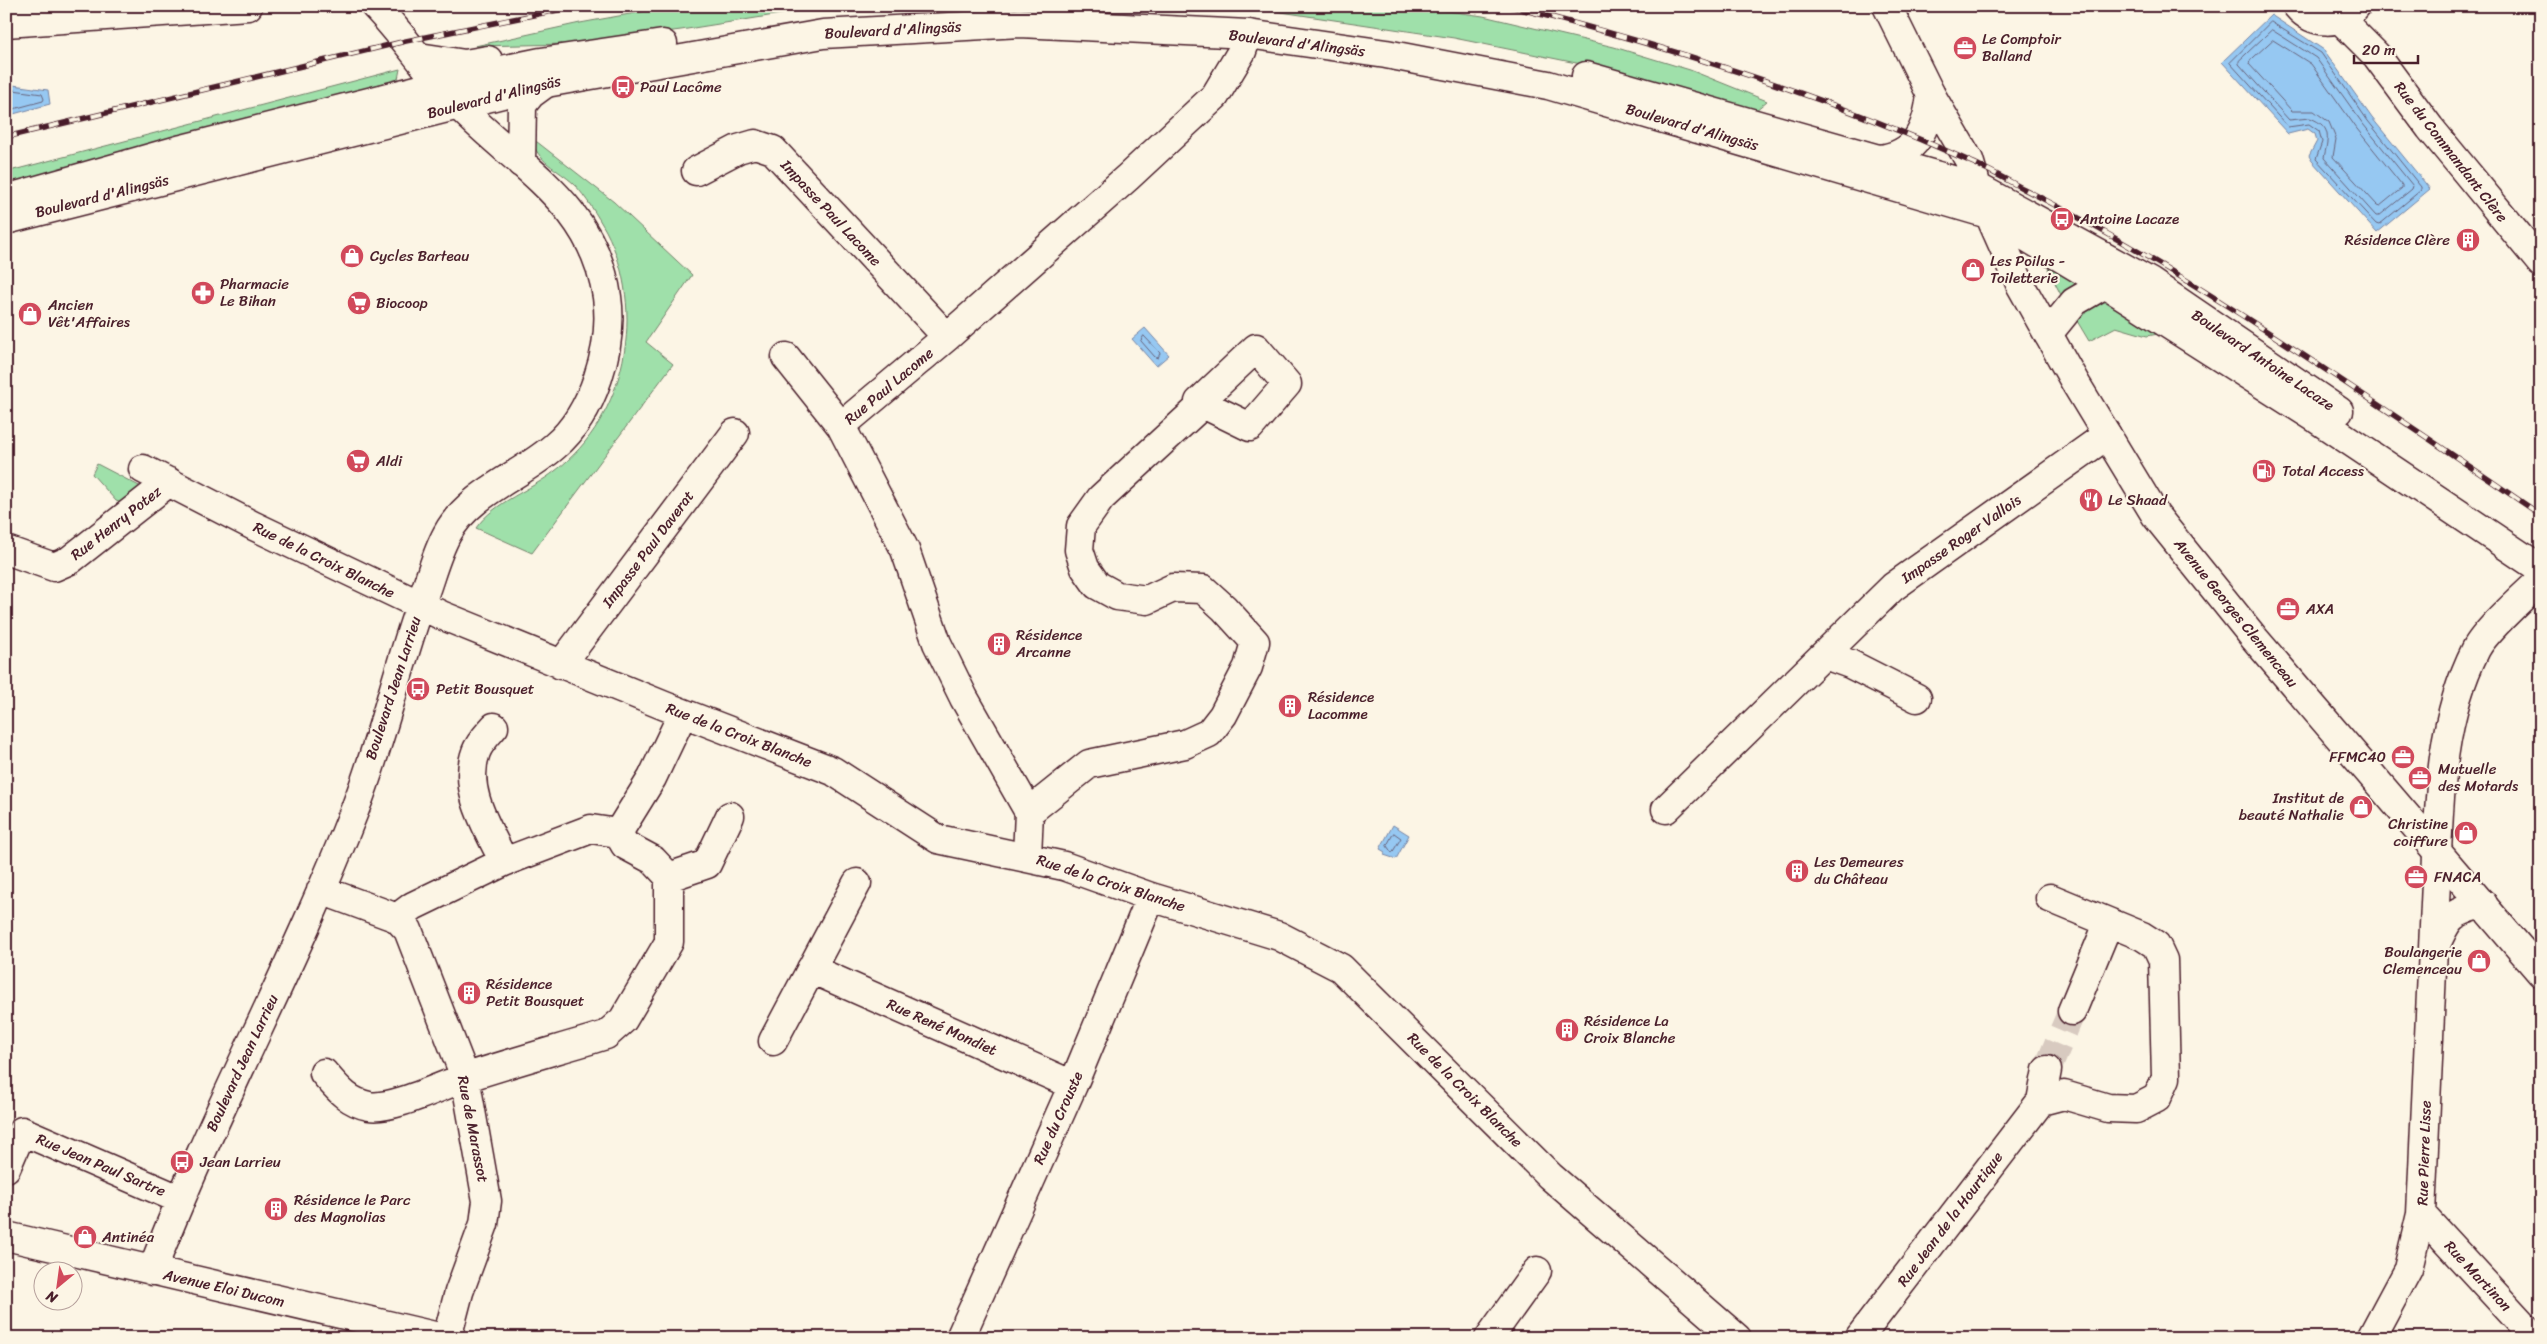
<svg xmlns="http://www.w3.org/2000/svg" width="2547" height="1344" viewBox="0 0 2547 1344" font-family="Sriracha,sans-serif">
  <rect width="100%" height="100%" fill="#fcf5e5"/>
  <filter id="ink" filterUnits="userSpaceOnUse"><feTurbulence type="fractalNoise" baseFrequency=".02" numOctaves="2"/><feDisplacementMap in="SourceGraphic" scale="10" xChannelSelector="R" yChannelSelector="G"/><feConvolveMatrix kernelMatrix="1 2 1 2 8 2 1 2 1" color-interpolation-filters="sRGB"/></filter>
  <g filter="url(#ink)">
    <path fill="#9fe0aa" stroke="#74806a" d="M674 6H877L800 11 681 30 568 44 475 46 580 23Z
      M1241 6H1412L1483 16 1614 47 1690 70 1767 101 1755 111 1591 66 1454 38Z
      M400 69 398 79 393 89 6 192V172Z
      M532 138 614 202 692 275 646 342 673 364 532 553 476 528C495 501 530 491 555 471 627 417 647 310 606 231 597 215 586 197 574 184 558 169 536 162 532 138Z
      M2050 266 2082 285 2064 301 2048 269Z
      M2108 300 2158 334 2147 336 2116 327 2089 341 2077 321C2083 308 2095 302 2108 300Z
      M97 464 143 488 122 503 116 501 92 474Z"/>
    <path fill="#96c8f2" stroke="#7884a2" d="M2271 15 2324 50 2372 118 2430 189 2377 233 2312 161 2309 156 2317 141 2315 134 2308 129 2288 134 2222 62Z
      M6 84 48 90 50 104 6 116Z
      M1145 328 1169 355 1156 366 1132 339Z
      M1393 825 1409 835 1396 859 1384 855 1385 852 1380 849Z"/>
    <g fill="none" stroke-linecap="round" stroke-linejoin="round">
      <path stroke="#68637b" stroke-width="1" d="M2271 22 2321 53 2368 121 2421 187V190L2379 225 2376 224 2316 159 2322 142 2319 131 2309 124 2288 127 2230 63Z
        M2272 30 2316 58 2363 124 2413 186 2412 189 2379 216H2376L2324 158C2327 141 2334 127 2310 118L2289 120 2239 64V61Z
        M2273 40 2311 64 2357 129 2402 185V188L2380 206 2377 205 2333 157 2336 139 2329 122 2314 111H2292L2249 64 2250 61Z
        M6 89 42 94 44 99 43 101 6 111
        M1144 336 1160 353 1158 358 1155 357 1141 341Z
        M1394 833 1401 838 1392 853 1387 846Z"/>
      <path stroke="#d8cac0" stroke-width="28" stroke-dasharray="28 14" stroke-linecap="butt" d="M2047 1070 2072 1011"/>
      <g stroke="#4a1f2b" stroke-width="31">
        <path id="minor" d="M2297 6C2313 25 2340 26 2356 6
          M2340 19 2376 55 2430 128 2541 263
          M6 23 248 6
          M1879 159C1917 155 1927 128 1931 95
          M521 163 522 105 531 94 546 83
          M696 171 738 149 755 144 773 150 947 337
          M2048 334 2074 302 2105 284
          M1256 348 1287 384 1250 427 1199 402Z
          M786 357 841 426 905 550 937 643 964 698 1029 812 1027 856
          M841 426 947 337 1128 177 1215 96 1242 51 1248 34
          M143 469 254 526 441 615 665 706 833 771 938 839 1064 866 1151 897 1279 936 1341 968 1550 1176 1737 1338
          M6 550 54 567 70 560 169 482
          M1825 655 1850 664 1917 698
          M561 665 735 433
          M494 727C488 734 479 743 476 752 462 790 488 828 504 862
          M1666 809 1893 587 2107 435
          M1029 812 1089 764 1185 744 1209 733 1223 715 1248 667 1255 642 1224 608 1203 589 1173 588 1147 600 1117 596 1097 585 1085 568 1079 550 1081 526 1101 498 1202 405
          M669 877 707 864 730 816
          M321 890 397 918 408 930 465 1077 487 1201 484 1224 459 1292 447 1338
          M397 918 413 906 504 862 591 829 618 833 652 778 683 713
          M2435 947C2448 917 2450 913 2483 904
          M811 969 1073 1085
          M2072 1011 2108 924
          M773 1041 857 883
          M324 1073C338 1089 348 1102 369 1106 393 1110 442 1085 467 1077 513 1062 560 1049 606 1035L623 1020 669 942V877L653 860 625 845 618 833
          M2041 1101 2047 1070
          M6 1168 22 1131 179 1199
          M2421 1214 2535 1338
          M6 1236 443 1338
          M152 1271C212 1114 294 966 355 809 382 740 398 666 423 597 431 576 436 554 447 534 469 493 521 476 555 446 593 414 614 346 607 297 594 205 521 169 461 108 430 76 406 38 375 6
          M960 1338 1073 1085 1151 897
          M1489 1338 1537 1271
          M1859 1338 2041 1101 2064 1095 2108 1108 2136 1109 2157 1098 2166 1078 2163 960 2156 945 2142 936 2050 898
          M2371 1338 2408 1269 2421 1214C2426 1103 2430 992 2436 882 2439 802 2439 722 2476 649 2486 630 2524 596 2541 580"/>
      </g>
      <g stroke="#4a1f2b" stroke-width="31">
        <path id="major" d="M1887 6 1931 95 1969 160 1977 187 2021 286 2076 384 2156 516 2255 639 2541 973
          M419 57 465 64 488 60
          M1586 76 1977 187 2150 282 2339 411
          M6 199 182 149 472 76 541 62 663 44
          M6 220 546 83 823 34 1020 23 1248 34 1386 54 1548 85 1988 214 2105 284 2317 419 2541 569"/>
      </g>
      <use href="#minor" stroke="#fcf5e5" stroke-width="28"/>
      <use href="#major" stroke="#fcf5e5" stroke-width="28"/>
      <g stroke="#4a1f2b" stroke-width="5.5">
        <path id="rail" d="M1509 6C1666 46 1819 93 1967 160 1986 168 2005 179 2024 189 2099 227 2170 269 2240 314 2342 379 2441 447 2541 515
          M6 137 406 41 577 6"/>
      </g>
      <use href="#rail" stroke="#fcf5e5" stroke-width="4" stroke-dasharray="11" stroke-linecap="butt"/>
    </g>
  </g>
  <defs>
    <g id="office-disc" transform="scale(1.25)"><circle r="9.5" fill="#d1495b" stroke="#fcf5e5"/><path d="M-6-3h4V-5.5h4V-3h4V5H-6ZM-1-4.5V-3h2v-1.5ZM-6 0V1H6V0Z" fill="#fff"/></g>
    <g id="bus-disc" transform="scale(1.25)"><circle r="9.5" fill="#d1495b" stroke="#fcf5e5"/><path d="M-5-6H5V4H4V6H2V4H-2V6H-4V4H-5ZM-3.5-4V0h7V-4ZM-3.5 1.2v1.5H-2V1.2ZM2 1.2v1.5H3.5V1.2Z" fill="#fff"/></g>
    <g id="building-disc" transform="scale(1.25)"><circle r="9.5" fill="#d1495b" stroke="#fcf5e5"/><path d="M-4-6H4V6H1V3H-1V6H-4ZM-2.5-4.3h1.7v1.8h-1.7ZM.8-4.3h1.7v1.8H.8ZM-2.5-1h1.7V.8h-1.7ZM.8-1h1.7V.8H.8Z" fill="#fff"/></g>
    <g id="shop-disc" transform="scale(1.25)"><circle r="9.5" fill="#d1495b" stroke="#fcf5e5"/><path d="M-5-2.5h2.3a2.7 3.5 0 0 1 5.4 0H5L5.5 6h-11ZM-1.5-2.5h3a1.5 2.3 0 0 0-3 0Z" fill="#fff"/></g>
    <g id="pharmacy-disc" transform="scale(1.25)"><circle r="9.5" fill="#d1495b" stroke="#fcf5e5"/><path d="M-2-6h4v4h4v4h-4v4h-4v-4h-4v-4h4Z" fill="#fff"/></g>
    <g id="supermarket-disc" transform="scale(1.25)"><circle r="9.5" fill="#d1495b" stroke="#fcf5e5"/><path d="M-6-5.5h2.5l.6 2H6L4.5 2H-2.5L-4.4-4H-6ZM-1.5 3.2a1.3 1.3 0 1 0 .1 0ZM3 3.2a1.3 1.3 0 1 0 .1 0Z" fill="#fff"/></g>
    <g id="fuel-disc" transform="scale(1.25)"><circle r="9.5" fill="#d1495b" stroke="#fcf5e5"/><path d="M-5.5-6h7V0h2V4h1.3V-2.5L3-4.5l.8-.8L6-3V5H2.5V1h-1V6h-7ZM-4.2-4.7v3.2H.2V-4.7Z" fill="#fff"/></g>
    <g id="restaurant-disc" transform="scale(1.25)"><circle r="9.5" fill="#d1495b" stroke="#fcf5e5"/><path d="M-5-6h1v4h1v-4h1v4h1v-4h1v5L-1.5 .5V6h-2V.5L-5-1ZM5-6V6H3V1.5H1.5Q1.5-4 5-6Z" fill="#fff"/></g>
  </defs>
  <g fill-rule="evenodd">
    <use href="#office-disc" x="1965" y="48"/>
    <use href="#bus-disc" x="623" y="87"/>
    <use href="#bus-disc" x="2062" y="219"/>
    <use href="#building-disc" x="2468" y="240"/>
    <use href="#shop-disc" x="352" y="256"/>
    <use href="#shop-disc" x="1973" y="270"/>
    <use href="#pharmacy-disc" x="203" y="293"/>
    <use href="#supermarket-disc" x="359" y="303"/>
    <use href="#shop-disc" x="30" y="314"/>
    <use href="#supermarket-disc" x="358" y="461"/>
    <use href="#fuel-disc" x="2264" y="471"/>
    <use href="#restaurant-disc" x="2091" y="500"/>
    <use href="#office-disc" x="2288" y="609"/>
    <use href="#building-disc" x="999" y="644"/>
    <use href="#bus-disc" x="418" y="689"/>
    <use href="#building-disc" x="1290" y="706"/>
    <use href="#office-disc" x="2403" y="757"/>
    <use href="#office-disc" x="2420" y="778"/>
    <use href="#shop-disc" x="2361" y="807"/>
    <use href="#shop-disc" x="2466" y="833"/>
    <use href="#building-disc" x="1797" y="871"/>
    <use href="#office-disc" x="2416" y="877"/>
    <use href="#shop-disc" x="2479" y="961"/>
    <use href="#building-disc" x="469" y="993"/>
    <use href="#building-disc" x="1567" y="1030"/>
    <use href="#bus-disc" x="182" y="1162"/>
    <use href="#building-disc" x="276" y="1209"/>
    <use href="#shop-disc" x="85" y="1237"/>
  </g>
  <g text-anchor="middle" stroke-width="4.5" stroke-linejoin="round" paint-order="stroke">
    <g font-size="15" fill="#4a1f2b" stroke="#fcf5e5">
      <text transform="translate(893 30) rotate(-3)" y="5">Boulevard d'Alingsäs</text>
      <text transform="translate(1297 43) rotate(7)" y="5">Boulevard d'Alingsäs</text>
      <text transform="translate(494 97) rotate(-14)" y="5">Boulevard d'Alingsäs</text>
      <text transform="translate(1692 127) rotate(16)" y="5">Boulevard d'Alingsäs</text>
      <text transform="translate(2451 152) rotate(52)" y="5">Rue du Commandant Clère</text>
      <text transform="translate(102 196) rotate(-14)" y="5">Boulevard d'Alingsäs</text>
      <text transform="translate(831 213) rotate(47)" y="5">Impasse Paul Lacome</text>
      <text transform="translate(2263 360) rotate(34)" y="5">Boulevard Antoine Lacaze</text>
      <text transform="translate(889 386) rotate(-40)" y="5">Rue Paul Lacome</text>
      <text transform="translate(116 523) rotate(-38)" y="5">Rue Henry Potez</text>
      <text transform="translate(1961 539) rotate(-35)" y="5">Impasse Roger Vallois</text>
      <text transform="translate(648 549) rotate(-53)" y="5">Impasse Paul Daverat</text>
      <text transform="translate(324 560) rotate(26)" y="5">Rue de la Croix Blanche</text>
      <text transform="translate(2236 613) rotate(51)" y="5">Avenue Georges Clemenceau</text>
      <text transform="translate(393 688) rotate(-72)" y="5">Boulevard Jean Larrieu</text>
      <text transform="translate(739 735) rotate(21)" y="5">Rue de la Croix Blanche</text>
      <text transform="translate(1111 883) rotate(18)" y="5">Rue de la Croix Blanche</text>
      <text transform="translate(942 1027) rotate(24)" y="5">Rue René Mondiet</text>
      <text transform="translate(242 1063) rotate(-65)" y="5">Boulevard Jean Larrieu</text>
      <text transform="translate(1465 1090) rotate(45)" y="5">Rue de la Croix Blanche</text>
      <text transform="translate(1058 1118) rotate(-66)" y="5">Rue du Crouste</text>
      <text transform="translate(473 1129) rotate(79)" y="5">Rue de Marassot</text>
      <text transform="translate(2424 1153) rotate(-88)" y="5">Rue Pierre Lisse</text>
      <text transform="translate(101 1165) rotate(23)" y="5">Rue Jean Paul Sartre</text>
      <text transform="translate(1950 1219) rotate(-53)" y="5">Rue Jean de la Hourtique</text>
      <text transform="translate(2478 1276) rotate(47)" y="5">Rue Martinon</text>
      <text transform="translate(224 1288) rotate(13)" y="5">Avenue Eloi Ducom</text>
    </g>
    <g font-size="15" fill="#4a1f2b" stroke="#fcf5e5" text-anchor="start">
      <text x="1982" y="44">Le Comptoir<tspan x="1982" dy="17">Balland</tspan></text>
      <text x="640" y="92">Paul Lacôme</text>
      <text x="2080" y="224">Antoine Lacaze</text>
      <text x="2450" y="245" text-anchor="end">Résidence Clère</text>
      <text x="370" y="261">Cycles Barteau</text>
      <text x="1990" y="266">Les Poilus -<tspan x="1990" dy="17">Toiletterie</tspan></text>
      <text x="220" y="289">Pharmacie<tspan x="220" dy="17">Le Bihan</tspan></text>
      <text x="376" y="308">Biocoop</text>
      <text x="48" y="310">Ancien<tspan x="48" dy="17">Vêt'Affaires</tspan></text>
      <text x="376" y="466">Aldi</text>
      <text x="2282" y="476">Total Access</text>
      <text x="2108" y="505">Le Shaad</text>
      <text x="2306" y="614">AXA</text>
      <text x="1016" y="640">Résidence<tspan x="1016" dy="17">Arcanne</tspan></text>
      <text x="436" y="694">Petit Bousquet</text>
      <text x="1308" y="702">Résidence<tspan x="1308" dy="17">Lacomme</tspan></text>
      <text x="2386" y="762" text-anchor="end">FFMC40</text>
      <text x="2438" y="774">Mutuelle<tspan x="2438" dy="17">des Motards</tspan></text>
      <text x="2344" y="803" text-anchor="end">Institut de<tspan x="2344" dy="17">beauté Nathalie</tspan></text>
      <text x="2448" y="829" text-anchor="end">Christine<tspan x="2448" dy="17">coiffure</tspan></text>
      <text x="1814" y="867">Les Demeures<tspan x="1814" dy="17">du Château</tspan></text>
      <text x="2434" y="882">FNACA</text>
      <text x="2462" y="957" text-anchor="end">Boulangerie<tspan x="2462" dy="17">Clemenceau</tspan></text>
      <text x="486" y="989">Résidence<tspan x="486" dy="17">Petit Bousquet</tspan></text>
      <text x="1584" y="1026">Résidence La<tspan x="1584" dy="17">Croix Blanche</tspan></text>
      <text x="200" y="1167">Jean Larrieu</text>
      <text x="294" y="1205">Résidence le Parc<tspan x="294" dy="17">des Magnolias</tspan></text>
      <text x="102" y="1242">Antinéa</text>
    </g>
  </g>
  <rect width="2547" height="1344" fill="none" stroke="#fcf5e5" stroke-width="25"/>
  <rect x="12" y="12" width="2522" height="1319" fill="none" stroke="#4a1f2b" stroke-width="2" filter="url(#ink)"/>
  <g transform="translate(58 1286) rotate(209)"><circle r="24" fill="#fcf5e5" stroke="#b59f9b"/>
  <path d="M0-4L9 19L0 12L-9 19Z" fill="#d1495b"/>
  <text y="-8" font-size="14" font-weight="bold" text-anchor="middle" fill="#4a1f2b">N</text>
  </g>
  <path d="M2354 55v8h64v-8" fill="none" stroke="#4a1f2b" stroke-width="2.5"/>
  <text x="2362" y="55" font-size="15" fill="#4a1f2b" stroke="#fcf5e5" stroke-width="4" paint-order="stroke">20 m</text>
</svg>
